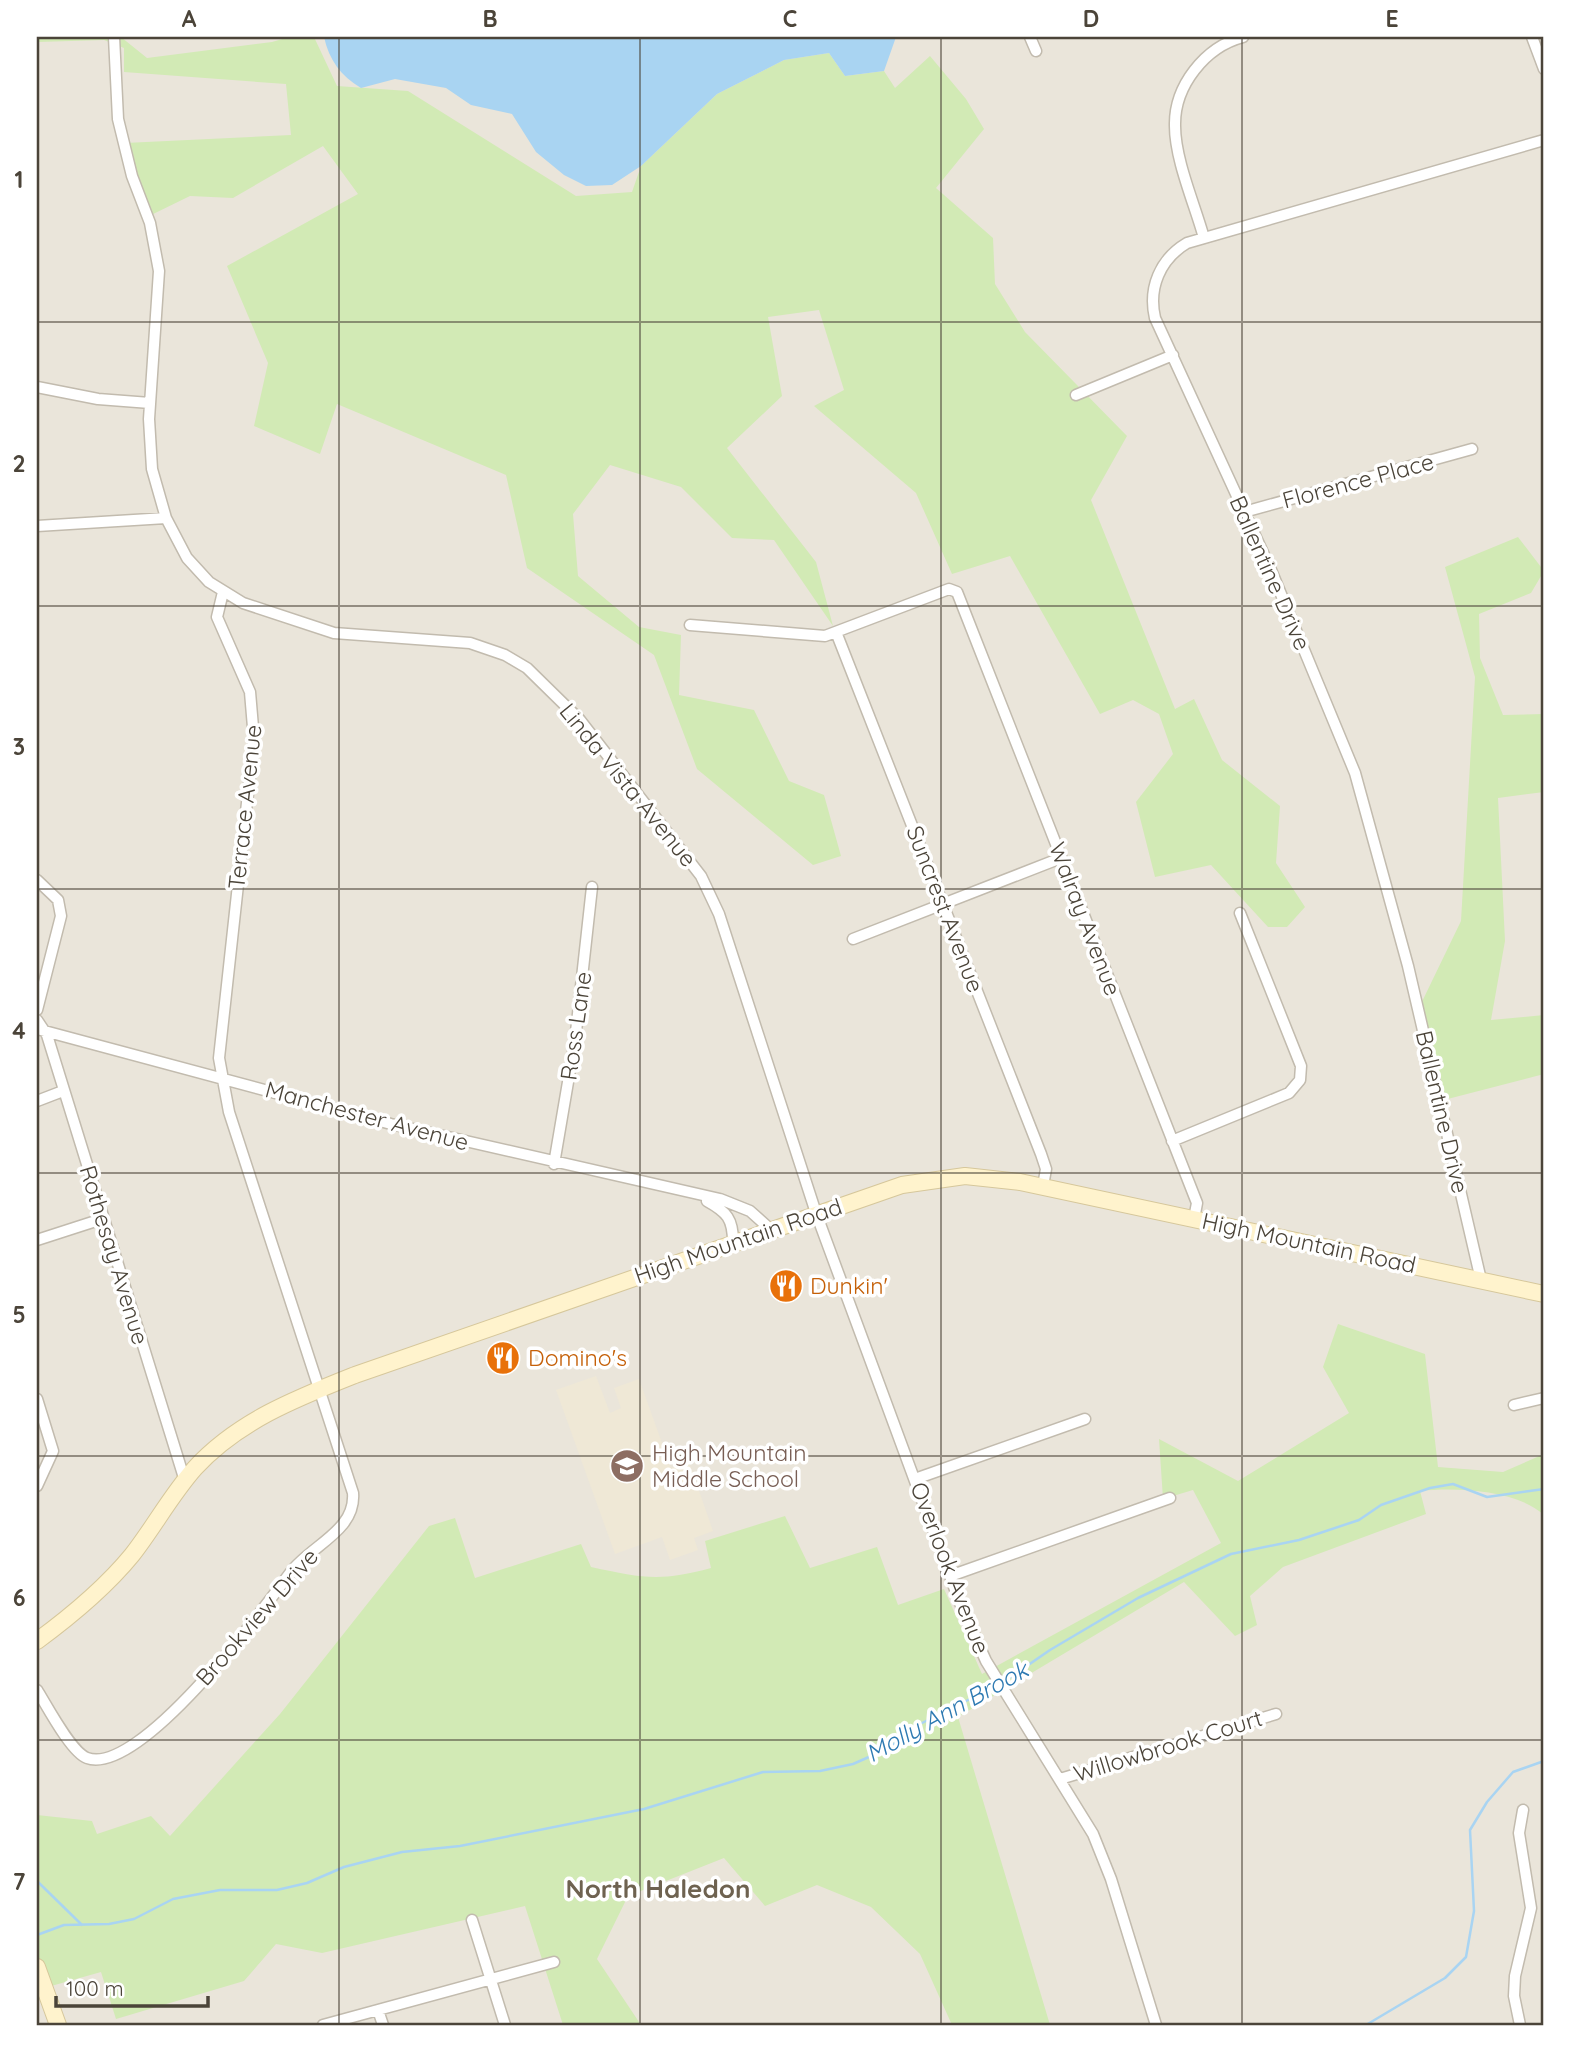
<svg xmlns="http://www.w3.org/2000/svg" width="1581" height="2062" viewBox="0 0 1581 2062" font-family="Quicksand,sans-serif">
  <rect width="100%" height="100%" fill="#f6f3ec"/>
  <path fill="#eae5da" d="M37 37H1544V2025H37Z"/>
  <path fill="#efe8d6" d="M596 1376 610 1413 621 1408 614 1388 639 1379 671 1468 689 1462 713 1531 694 1538 698 1550 670 1560 662 1537 615 1554 556 1390Z"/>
  <path fill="#d2eab5" d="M37 37H121L147 58 272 42 289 37H314L337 86 408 91 576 196 632 192 641 166 717 94 784 60 829 53 845 76 884 71 895 88 930 56 966 99 984 129 936 188 993 238 995 284 1025 332 1127 436 1091 500 1175 709 1194 699 1222 760 1280 806 1276 863 1305 907 1287 927H1268L1211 865 1155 877 1136 802 1173 754 1159 714 1133 700 1100 714 1010 556 952 574 916 493 814 406 844 390 819 310 768 317 782 396 727 448 816 562 833 626 774 540 732 538 681 487 610 465 573 514 578 576 639 627 681 635 679 695 754 710 789 781 824 795 841 856 813 865 697 769 654 655 527 568 506 475 337 404 320 454 254 426 268 363 227 266 358 194 323 146 233 198 190 196 147 217 125 143 291 135 286 84 124 72V48L104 40 38 42 37 90Z
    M1518 537 1544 571 1531 593 1479 614 1480 658 1503 715 1544 714V792L1498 798 1505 941 1491 1020 1544 1015V1074L1436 1102 1417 1012 1461 921 1475 677 1445 567Z
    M1338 1324 1425 1354 1438 1467 1503 1472 1544 1454V1515C1517 1490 1456 1487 1420 1491L1426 1514 1283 1567 1250 1596 1257 1625 1235 1636 1184 1582 958 1717 1050 2025H952L920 1954 871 1907 817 1885 765 1906 724 1858 628 1896 597 1959 641 2025H563L525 1906 322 1953 276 1944 244 1981 116 2019 101 1972 37 1990V1815L92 1821 97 1834 151 1816 170 1836 280 1714 429 1526 455 1518 475 1578 581 1544 591 1567C642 1578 660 1582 711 1568L705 1541 785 1516 810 1568 877 1547 898 1605 944 1589 982 1674 1221 1543 1193 1490 1163 1499 1159 1439 1238 1481 1349 1413 1323 1367Z"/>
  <path fill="#a9d4f2" d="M324 37H896L884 71 845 76 829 53 784 60 717 94 641 166 612 185 586 186 564 175 536 152 512 114 471 105 446 88 395 79 361 88C341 76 329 60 324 37Z"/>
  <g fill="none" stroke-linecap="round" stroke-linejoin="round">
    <path stroke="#a9d4f2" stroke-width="2.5" d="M1002 1683 1050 1650 1138 1598 1231 1554 1299 1540 1359 1520 1381 1505 1430 1488 1453 1484 1487 1497 1544 1489
      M37 1881 82 1925
      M37 1935 64 1925 109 1924 134 1919 173 1899 220 1890H277L307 1883 344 1867 402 1852 460 1846 644 1809 763 1772 820 1771 853 1764 887 1749 920 1724 996 1686
      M1366 2025 1445 1978 1466 1957 1474 1911 1470 1830 1487 1802 1513 1772 1544 1761"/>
    <g stroke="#c2bbae" stroke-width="13">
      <path id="street" d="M114 37 118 119 132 176 150 223 159 271 149 419 152 469 166 518 187 558 209 582 243 603 334 633 470 643 505 655 527 668 580 720 701 876 719 914 816 1213 960 1603 986 1661 1093 1834 1111 1879 1156 2025
        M1030 37 1036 51
        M1532 37 1544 69
        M1204 238C1195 205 1175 160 1175 126 1174 86 1205 47 1243 37
        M37 387 98 399 150 403
        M1076 395 1173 355
        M1244 512 1472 449
        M37 526 166 518
        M690 625 825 636 949 589 957 592 1197 1203 1194 1219
        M836 632 1041 1154 1046 1169 1043 1186
        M37 880 58 900 61 916 37 1010
        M853 939 1061 858
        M37 1020 47 1035 185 1481
        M37 1029 391 1124 720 1199 750 1211 769 1228
        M37 1101 63 1091
        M1172 1141 1289 1093 1300 1080 1301 1066 1240 913
        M554 1164 575 1041 592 887
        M707 1201C727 1212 733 1219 733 1242
        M37 1240 102 1219
        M1481 1280 1408 966 1355 773 1271 570 1155 318C1148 288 1160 259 1187 243L1544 140
        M37 1399 53 1451 37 1486
        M1514 1405 1544 1398
        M915 1479 1085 1419
        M950 1576 1170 1498
        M37 1690C47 1706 71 1752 87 1758 139 1777 262 1611 290 1573 311 1545 356 1531 353 1493L229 1112 219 1058 254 739 250 692 217 617 223 592
        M1060 1779 1276 1714
        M472 1920 505 2025
        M378 2010 383 2025
        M323 2025 554 1962
        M1520 2025 1514 1996 1515 1976 1531 1908 1519 1833 1523 1810"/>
    </g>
    <g stroke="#d6c79b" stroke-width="18">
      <path id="secondary" d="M37 1641C71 1616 105 1588 132 1555 154 1527 171 1495 195 1468 238 1421 297 1398 355 1375L902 1185 965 1176 1020 1182 1544 1294
        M37 1967 58 2025"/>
    </g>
    <use href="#street" stroke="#fff" stroke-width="10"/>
    <use href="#secondary" stroke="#fff3cd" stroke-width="16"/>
  </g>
  <path fill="none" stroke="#4b4439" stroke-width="2" stroke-opacity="0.55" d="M339 37V2025M640 37V2025M941 37V2025M1242 37V2025M37 322H1544M37 606H1544M37 889H1544M37 1173H1544M37 1456H1544M37 1740H1544"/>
  <defs>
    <g id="restaurant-disc" transform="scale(1.75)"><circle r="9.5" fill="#e8710a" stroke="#fff"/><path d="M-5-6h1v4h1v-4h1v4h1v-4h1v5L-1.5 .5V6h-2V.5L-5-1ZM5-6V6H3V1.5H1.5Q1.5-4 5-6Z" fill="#fff"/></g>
    <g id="school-disc" transform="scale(1.75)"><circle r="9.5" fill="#8d6e63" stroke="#fff"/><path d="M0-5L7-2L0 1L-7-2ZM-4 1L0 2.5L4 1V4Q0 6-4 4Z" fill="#fff"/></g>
  </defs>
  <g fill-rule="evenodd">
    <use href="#restaurant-disc" x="786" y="1286"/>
    <use href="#restaurant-disc" x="503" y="1358"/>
    <use href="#school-disc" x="627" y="1466"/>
  </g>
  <g text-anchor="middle" stroke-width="7" stroke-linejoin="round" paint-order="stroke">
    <g font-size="23" fill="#4b4439" stroke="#fff">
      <text transform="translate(1358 481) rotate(-15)" y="8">Florence Place</text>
      <text transform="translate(1270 573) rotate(66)" y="8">Ballentine Drive</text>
      <text transform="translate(628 785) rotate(51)" y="8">Linda Vista Avenue</text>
      <text transform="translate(245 807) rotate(-84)" y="8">Terrace Avenue</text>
      <text transform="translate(945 909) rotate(69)" y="8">Suncrest Avenue</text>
      <text transform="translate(1085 919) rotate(69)" y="8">Walray Avenue</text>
      <text transform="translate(576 1026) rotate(-82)" y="8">Ross Lane</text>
      <text transform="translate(1442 1112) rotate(77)" y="8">Ballentine Drive</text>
      <text transform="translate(367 1116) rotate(15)" y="8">Manchester Avenue</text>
      <text transform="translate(738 1241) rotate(-19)" y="8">High Mountain Road</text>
      <text transform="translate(1309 1243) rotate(12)" y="8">High Mountain Road</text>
      <text transform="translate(114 1255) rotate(73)" y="8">Rothesay Avenue</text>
      <text transform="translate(950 1568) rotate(69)" y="8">Overlook Avenue</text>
      <text transform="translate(257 1617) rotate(-49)" y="8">Brookview Drive</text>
      <text transform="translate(1168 1746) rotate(-17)" y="8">Willowbrook Court</text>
    </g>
    <g font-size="23" fill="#c56008" stroke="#fff" text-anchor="start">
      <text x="810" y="1294">Dunkin'</text>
      <text x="528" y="1366">Domino's</text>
    </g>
    <g font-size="23" fill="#785e54" stroke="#fff" text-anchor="start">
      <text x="652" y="1461">High Mountain<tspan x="652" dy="26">Middle School</tspan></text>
    </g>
    <g font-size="24" font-style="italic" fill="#2e7ab2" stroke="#fff">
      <text transform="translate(947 1712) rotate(-29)" y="8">Molly Ann Brook</text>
    </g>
    <g font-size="26" font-weight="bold" fill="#6e6250" stroke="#fff">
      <text x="658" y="1898">North Haledon</text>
    </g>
  </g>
  <rect width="1581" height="2062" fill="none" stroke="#ffffff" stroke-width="77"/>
  <path d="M56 1996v10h152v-10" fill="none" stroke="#4b4439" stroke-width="3.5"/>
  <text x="66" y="1996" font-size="21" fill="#4b4439" stroke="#ffffff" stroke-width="5" paint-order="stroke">100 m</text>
  <rect x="38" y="38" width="1504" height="1986" fill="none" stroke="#4b4439" stroke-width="2.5"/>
  <g font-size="23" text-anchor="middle" font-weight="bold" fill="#4b4439">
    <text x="189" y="27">A</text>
    <text x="490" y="27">B</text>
    <text x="790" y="27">C</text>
    <text x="1091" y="27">D</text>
    <text x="1392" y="27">E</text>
    <text x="19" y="188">1</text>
    <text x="19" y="472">2</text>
    <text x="19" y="755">3</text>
    <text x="19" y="1039">4</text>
    <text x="19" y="1323">5</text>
    <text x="19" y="1606">6</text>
    <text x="19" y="1890">7</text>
  </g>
</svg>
